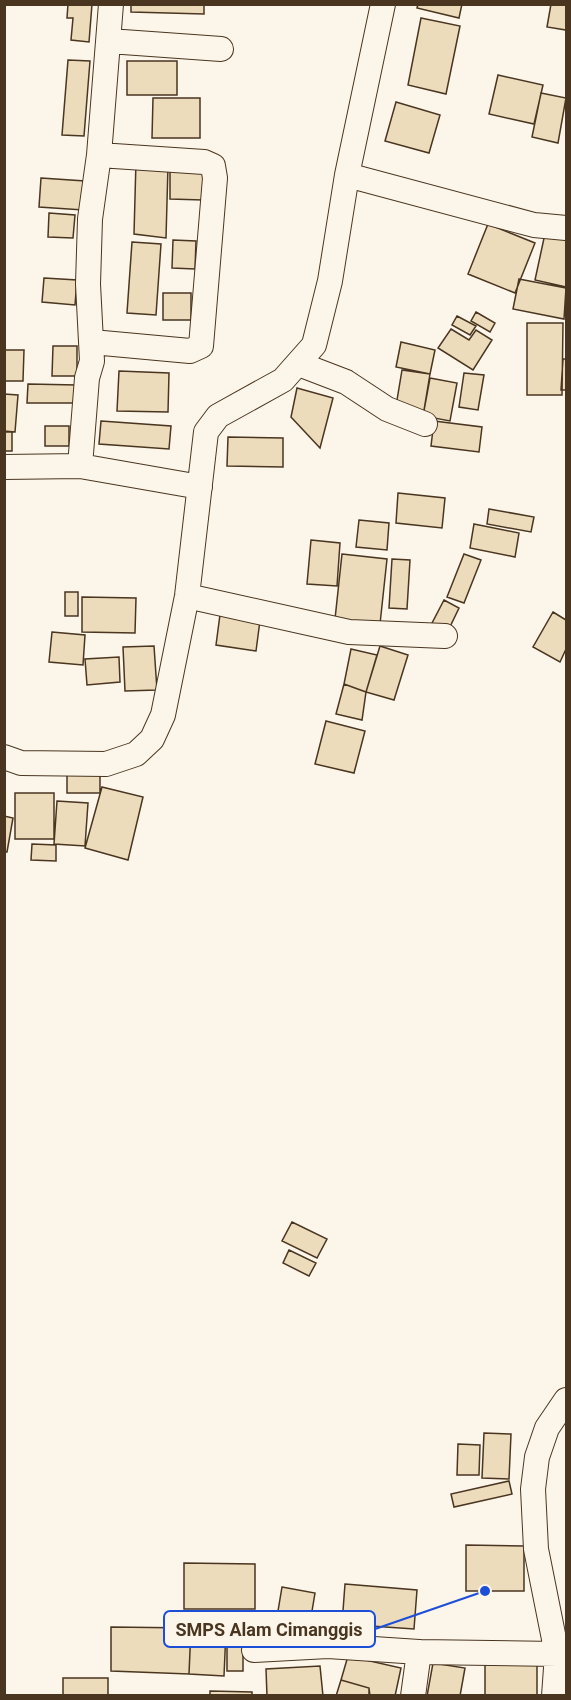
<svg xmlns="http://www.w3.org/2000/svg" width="571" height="1700" viewBox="0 0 571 1700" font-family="Roboto,sans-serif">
  <rect width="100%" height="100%" fill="#fbf6e9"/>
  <path fill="#ecdcbc" stroke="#4a3520" stroke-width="1.5" d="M68 4H92L89 42 71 40 73 18H67Z
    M131 4H204V14L131 12Z
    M418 4H462L459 18 417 8Z
    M551 4H566V30L547 27Z
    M421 18 460 26 446 94 408 85Z
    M68 60 90 61 84 136 62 135Z
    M127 61H177V95H127Z
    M498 75 543 85 534 124 489 114Z
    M541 93 566 98 558 143 532 137Z
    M153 98H200V138H152Z
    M396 102 440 115 429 153 385 141Z
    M136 161 168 166 166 238 134 234Z
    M170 171 203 172V200L170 199Z
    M41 178 85 181 83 210 39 207Z
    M49 213 75 215 73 238 48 237Z
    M488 224 535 243 515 293 468 274Z
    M546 229 566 233V287L535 280Z
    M173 240 196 241 195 269 172 268Z
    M132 242 161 244 156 315 127 313Z
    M44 278 77 280 75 305 42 302Z
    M519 279 566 288 564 319 513 309Z
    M163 293H191V320H163Z
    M476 312 495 323 490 332 471 321Z
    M457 316 476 326 470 335 452 325Z
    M527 323H563L562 395H527Z
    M451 329 469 340 476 330 492 340 473 370 438 348Z
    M401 342 435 350 430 374 396 367Z
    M53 346H77V376H52Z
    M4 350H24L23 381H4Z
    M563 359H566V390H561Z
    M402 370 430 374 423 416 395 412Z
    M119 371 169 373 168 412 117 411Z
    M464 373 484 375 478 410 459 407Z
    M430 378 457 383 450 421 423 416Z
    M28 384 77 385V403H27Z
    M297 388 333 398 320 448 291 417Z
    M4 394 18 395 15 432 4 431Z
    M101 421 171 426 169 449 99 444Z
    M434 421 482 427 479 452 431 446Z
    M45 426H69V446H45Z
    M4 432H12V451H4Z
    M228 437 283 438V467L227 466Z
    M398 493 445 498 442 528 396 523Z
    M489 509 534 517 531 532 487 524Z
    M359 520 389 523 387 550 356 547Z
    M474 524 519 533 515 557 470 548Z
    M311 540 340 543 337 586 307 584Z
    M342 554 387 559 380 624 335 619Z
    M464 554 481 560 464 603 447 597Z
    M392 559 410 560 407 609 389 608Z
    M65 592H78V616H65Z
    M82 597 136 598 135 633 82 632Z
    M444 600 459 608 446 635 430 627Z
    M221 607 261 613 256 651 216 645Z
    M553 612 566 620V649L560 662 533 647Z
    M52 632 85 635 83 665 49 662Z
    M154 646 157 690 125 691 123 647Z
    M380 646 408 655 394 700 366 692Z
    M351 649 377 655 366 692 344 684Z
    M119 657 120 682 87 685 85 659Z
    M344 684 366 692 362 720 336 714Z
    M326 721 365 731 354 773 315 764Z
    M67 772H100V793H67Z
    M102 787 143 797 128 860 85 848Z
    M15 793H54V839H15Z
    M57 801 88 803 85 846 54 844Z
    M4 816 13 818 7 852H4Z
    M32 844 56 845V861L31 860Z
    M292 1222 327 1239 317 1258 282 1241Z
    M289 1250 316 1263 309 1276 283 1263Z
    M484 1433 511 1434 509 1479 482 1478Z
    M458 1444 480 1445 479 1475H457Z
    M509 1481 512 1494 454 1507 451 1494Z
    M466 1545 524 1546V1591H466Z
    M184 1563 255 1564V1609H184Z
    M345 1584 417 1590 414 1629 342 1624Z
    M282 1587 315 1593 309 1629 276 1623Z
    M111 1627 191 1628 189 1674 111 1671Z
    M191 1628 226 1630 224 1676 189 1674Z
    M227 1646H243V1671H227Z
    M348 1656 401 1668 395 1696H370L369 1688 341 1680Z
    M537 1662V1696H485V1663Z
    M433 1663 465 1668 460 1696H427Z
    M320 1666 323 1696H267L266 1669Z
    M63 1678H108V1696H63Z
    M341 1680 369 1688V1696H336Z
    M210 1691 252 1692V1696H210Z"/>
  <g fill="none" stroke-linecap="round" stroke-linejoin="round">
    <g stroke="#4a3520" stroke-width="26">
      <path id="street" d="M109 41 221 49
        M347 175 534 225 566 228
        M92 342 190 351 201 346 215 178 213 166 204 162 99 155
        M299 364 346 382 387 409 425 424
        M80 466 87 378 92 361 88 284 90 219 99 155 111 4
        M4 467 80 466 200 487
        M187 596 349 632 445 636
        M4 757 21 763 106 764 136 754 152 739 163 715 187 596 206 432 218 416 283 380 314 345 330 281 347 175 383 4
        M254 1650 328 1646 419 1652 557 1654
        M413 1696 419 1652
        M554 1696 557 1654 536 1549 533 1489 537 1457 547 1428 566 1400"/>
    </g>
    <use href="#street" stroke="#fbf6e9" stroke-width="24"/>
  </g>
  <path fill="none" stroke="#1d4ed8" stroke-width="2" d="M485 1591L375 1629"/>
  <circle fill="#1d4ed8" stroke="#fbf6e9" stroke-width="2" cx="485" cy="1591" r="6"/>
  <rect fill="#fbf6e9" stroke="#1d4ed8" stroke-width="2" x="164" y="1611" width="211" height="36" rx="6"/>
  <g font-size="18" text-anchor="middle" font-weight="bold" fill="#4a3520">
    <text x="269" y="1636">SMPS Alam Cimanggis</text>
  </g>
  <rect width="571" height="1700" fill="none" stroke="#4a3520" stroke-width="12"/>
</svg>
